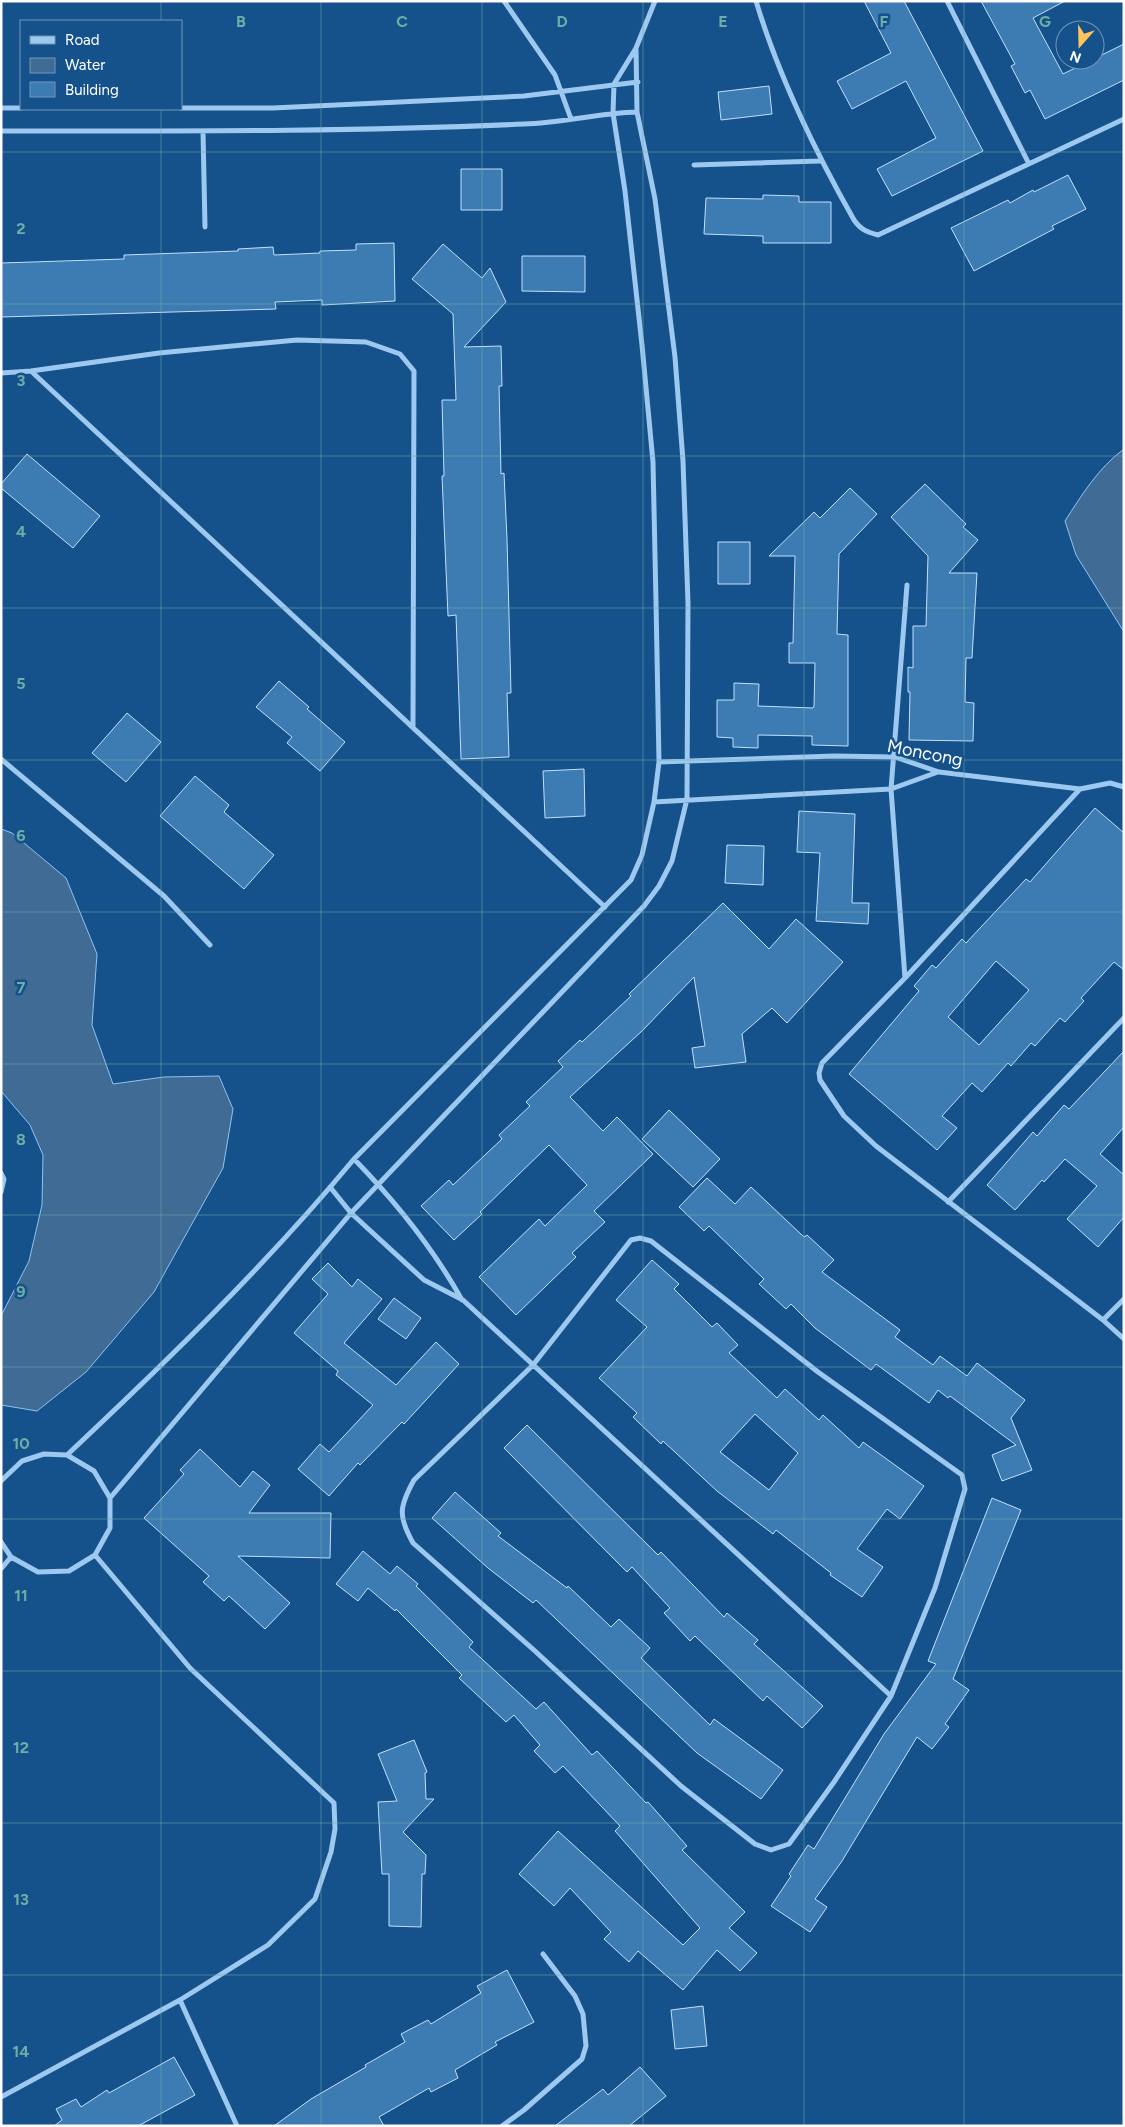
<svg xmlns="http://www.w3.org/2000/svg" width="1125" height="2127" viewBox="0 0 1125 2127" font-family="Figtree,sans-serif">
  <rect width="100%" height="100%" fill="#15518a"/>
  <path fill="#3f6b95" stroke="#8fc4f2" d="M1124 449V632L1076 555 1065 521C1081 496 1099 467 1124 449Z
    M1 829 12 833 66 878 97 954 92 1025 113 1084 164 1077 219 1076 233 1109 223 1168 154 1292 86 1372 37 1411 1 1405V1316L29 1261 42 1205 43 1155 30 1125 1 1091Z"/>
  <path fill="#3d7bb3" stroke="#c3e0fb" fill-rule="evenodd" d="M864 1H904L983 151 892 196 877 169 936 138 906 81 852 109 837 81 891 53Z
    M981 1H1065L1033 18 1063 74 1124 44V80L1045 119 1030 90 1025 93 1011 66 1015 64Z
    M769 86 772 114 721 120 718 92Z
    M461 169H502V210H461Z
    M1068 175 1086 209 1052 226 1054 229 974 271 951 228 1008 200 1010 203 1033 190 1034 192Z
    M763 195 799 196V202H831V243H763V236L704 234 706 198 763 199Z
    M394 243 395 301 322 305V300L275 302 276 309 1 317V263L124 259V255L238 251V249L273 247 274 255 320 253V251L356 250V244Z
    M443 244 482 278 490 268 506 302 464 347 501 346 502 386H499L501 474 504 473 507 539 511 693H507L509 757 461 759 456 615 448 616 442 476H444L442 400H456L453 314 412 279Z
    M522 256H585V292L522 291Z
    M27 454 100 516 73 548 1 488V484Z
    M925 484 966 524 963 527 978 540 949 573H977L972 658H966L965 702 974 703 973 741 909 740 910 692H908V667L913 668V626H926L928 556 891 517Z
    M850 488 877 514 839 554 837 634 848 635V746L812 745V736L758 735V748L733 747V738L717 737V700H734V683L759 684 758 706 813 708 814 706 815 663H789V643H793L795 556H769L814 512 820 518Z
    M718 542H750V584H718Z
    M279 681 309 707 307 709 345 742 320 771 287 743 292 737 256 707Z
    M127 713 161 742 126 782 92 753Z
    M584 769 585 816 545 818 543 771Z
    M195 776 229 805 224 812 274 855 244 889 160 816Z
    M1095 808 1124 833V970L1114 962 1081 998 1084 1001 1065 1022 1060 1018 1035 1046 1031 1043 1011 1066 1008 1063 982 1092 972 1083 942 1116 957 1128 937 1150 849 1074 919 991 914 986 932 965 936 968 962 939 966 943 1026 879 1030 882ZM996 961 1029 990 979 1045 948 1017Z
    M799 811 855 814 852 903H869L868 924 816 921 820 853 797 852Z
    M727 845 764 846 763 885 725 883Z
    M723 903 769 949 796 919 843 962 787 1023 772 1008 742 1034 746 1062 695 1068 692 1048 705 1046 694 977 642 1031 570 1097 603 1131 617 1117 653 1154 594 1211 605 1222 572 1253 576 1257 516 1315 479 1277 539 1219 545 1226 587 1185 549 1145 480 1212 482 1214 454 1240 421 1206 449 1180 453 1185 502 1139 499 1135 530 1106 526 1102 563 1067 558 1061 580 1040 582 1042 631 996 629 994Z
    M1124 1051V1127L1100 1154 1124 1175V1217L1098 1247 1067 1219 1097 1186 1065 1159 1044 1182 1042 1180 1015 1210 987 1185 1033 1132 1037 1136 1064 1105 1069 1109Z
    M669 1110 720 1159 693 1187 642 1139Z
    M707 1178 735 1204 751 1187 804 1237 807 1235 834 1260 822 1272 900 1330 895 1337 933 1365 940 1356 967 1376 977 1363 1025 1400 1011 1418 1032 1470 1002 1481 992 1455 1016 1445 950 1396 948 1398 938 1390 929 1403 876 1364 871 1370 815 1328 791 1304 786 1309 759 1284 764 1279 709 1226 704 1231 679 1207Z
    M652 1260 679 1284 674 1289 712 1327 717 1323 738 1345 729 1353 777 1398 785 1389 819 1420 823 1415 859 1448 863 1442 924 1486 900 1519 887 1509 857 1549 883 1567 862 1597 830 1575 831 1573 776 1530 773 1534 717 1491 663 1441 661 1444 633 1417 637 1413 599 1378 647 1327 616 1300ZM755 1414 798 1453 769 1490 720 1452Z
    M328 1263 352 1287 358 1279 382 1299 344 1343 396 1385 436 1342 459 1364 404 1424 402 1422 360 1465 358 1463 329 1496 298 1469 320 1444 329 1452 373 1405 336 1375 338 1371 294 1333 328 1294 312 1279Z
    M394 1298 421 1318 406 1339 378 1319Z
    M527 1425 658 1555 661 1552 724 1617 727 1613 758 1640 754 1644 823 1706 802 1728 767 1696 763 1701 695 1636 690 1641 664 1613 670 1608 632 1567 627 1572 504 1448Z
    M200 1449 240 1487 253 1471 270 1485 249 1513H331L330 1558 238 1556 290 1603 265 1629 229 1596 224 1601 203 1582 209 1576 144 1518 184 1474 180 1470Z
    M455 1492 501 1533 498 1536 567 1588 568 1586 611 1627 619 1619 650 1648 641 1658 710 1725 714 1719 783 1770 761 1799 697 1753 536 1600 533 1603 488 1568 432 1518Z
    M992 1498 1021 1510 953 1679 969 1690 945 1724 949 1727 932 1749 917 1737 842 1861 815 1899 827 1907 810 1932 771 1906 791 1876 789 1874 808 1845 814 1849 884 1734 936 1664 928 1661Z
    M363 1551 390 1574 397 1566 418 1584 416 1586 473 1642 469 1647 536 1709 544 1702 592 1755 597 1751 646 1803 648 1802 687 1846 682 1850 745 1912 729 1928 757 1953 740 1971 717 1950 683 1990 638 1951 629 1962 604 1939 611 1932 570 1888 554 1906 519 1874 558 1831 683 1945 700 1928 615 1831 620 1826 563 1766 555 1773 534 1751 540 1745 514 1715 506 1722 459 1678 462 1675 396 1609 395 1611 368 1588 358 1601 336 1584Z
    M414 1740 427 1772 425 1773 426 1799H434L403 1832 426 1855 425 1874H422L421 1927 389 1926V1874H382L378 1802 397 1801 378 1754Z
    M507 1970 534 2022 495 2042 497 2045 455 2070 458 2078 431 2092 429 2088 379 2117 384 2126H274L311 2099 366 2067 365 2065 405 2042 401 2034 428 2020 431 2024 481 1993 477 1986Z
    M703 2006 707 2046 675 2049 671 2010Z
    M174 2057 195 2095 138 2126H54L62 2120 56 2109 76 2099 81 2107 107 2090 109 2093Z
    M640 2067 666 2096 629 2126H555L603 2089 608 2095Z"/>
  <g fill="none" stroke-linecap="round" stroke-linejoin="round">
    <path stroke="#9dc8ef" stroke-width="5" d="M504 1 555 75 571 119
      M756 1C779 78 815 151 854 220 861 230 867 232 878 235L1124 119
      M947 1 1028 162
      M1 108H21
      M181 108H273L524 96 638 82
      M1 131C175 131 350 132 524 124 562 123 599 113 637 112
      M203 131 205 227
      M694 165 820 161
      M31 371 159 353 297 340 366 342 400 354 414 371 413 727
      M1 373 31 371 605 907
      M1 759 164 896 210 945
      M659 762 834 756 895 757 939 772 1080 789 1110 783 1124 787
      M1080 789 905 978 822 1063 819 1073 820 1080 844 1116 876 1146 1103 1320 1124 1339
      M654 802 891 789 938 772
      M905 978 891 789 907 585
      M354 1159C395 1201 433 1248 462 1300
      M1 1173 4 1179 1 1192
      M330 1187 351 1213 424 1280 463 1300 891 1696
      M948 1202 1124 1018
      M640 1238 651 1241 818 1372 962 1475 965 1489 935 1588 891 1696 834 1782 789 1844 771 1850 755 1844 681 1786 535 1651 413 1543C398 1516 399 1507 414 1480L533 1365 631 1240Z
      M1103 1320 1124 1299
      M67 1455C167 1361 266 1265 354 1159L631 880 642 855 654 802 659 762 656 602 653 462 642 345 625 191 613 113 614 84 636 48 655 1
      M1 1481 22 1461 44 1454 67 1455 94 1471 110 1498V1528L95 1555 69 1571 38 1572 11 1557 1 1542
      M110 1498 351 1213 644 906 659 886 672 861 687 799 688 603 683 461 675 357 655 199 637 112 636 48
      M95 1555 190 1668 334 1803 335 1829 331 1852 315 1899 268 1945 180 2000
      M1 1569 11 1557
      M1 2097 180 2000 237 2126
      M502 2126 524 2110 582 2059 586 2046 583 2014 575 1996 543 1954"/>
  </g>
  <path fill="none" stroke="#6fada8" stroke-width="1" stroke-opacity="0.55" d="M161 1V21M321 1V2126M482 1V2126M643 1V2126M804 1V2126M964 1V2126M161 109V2126M1 152H1124M1 304H1124M1 456H1124M1 608H1124M1 760H1124M1 912H1124M1 1064H1124M1 1215H1124M1 1367H1124M1 1519H1124M1 1671H1124M1 1823H1124M1 1975H1124"/>
  <g text-anchor="middle" stroke-width="5" stroke-linejoin="round" paint-order="stroke">
    <g font-size="18" fill="#fff" stroke="#15518a">
      <text transform="translate(925 753) rotate(11)" y="6">Moncong</text>
    </g>
  </g>
  <g font-size="16" text-anchor="middle" font-weight="bold" fill="#6fada8" stroke="#15518a" stroke-width="5" stroke-linejoin="round" paint-order="stroke">
    <text x="241" y="27">B</text>
    <text x="402" y="27">C</text>
    <text x="562" y="27">D</text>
    <text x="723" y="27">E</text>
    <text x="884" y="27">F</text>
    <text x="1045" y="27">G</text>
    <text x="21" y="234">2</text>
    <text x="21" y="386">3</text>
    <text x="21" y="537">4</text>
    <text x="21" y="689">5</text>
    <text x="21" y="841">6</text>
    <text x="21" y="993">7</text>
    <text x="21" y="1145">8</text>
    <text x="21" y="1297">9</text>
    <text x="21" y="1449">10</text>
    <text x="21" y="1601">11</text>
    <text x="21" y="1753">12</text>
    <text x="21" y="1905">13</text>
    <text x="21" y="2057">14</text>
  </g>
  <rect width="1125" height="2127" fill="none" stroke="#ffffff" stroke-width="5"/>
  <rect x="20" y="20" width="162" height="90" fill="#15518a" stroke="#7397b9"/>
  <rect x="30" y="36" width="25" height="8" fill="#9dc8ef" stroke="#7397b9"/>
  <text x="65" y="45" font-size="15" fill="#ffffff">Road</text>
  <rect x="30" y="58" width="25" height="15" fill="#3f6b95" stroke="#7397b9"/>
  <text x="65" y="70" font-size="15" fill="#ffffff">Water</text>
  <rect x="30" y="82" width="25" height="15" fill="#3d7bb3" stroke="#7397b9"/>
  <text x="65" y="95" font-size="15" fill="#ffffff">Building</text>
  <g transform="translate(1080 45) rotate(200)"><circle r="24" fill="#15518a" stroke="#7397b9"/>
  <path d="M0-4L9 19L0 12L-9 19Z" fill="#ffc45b"/>
  <text y="-8" font-size="14" font-weight="bold" text-anchor="middle" fill="#ffffff">N</text>
  </g>
</svg>
